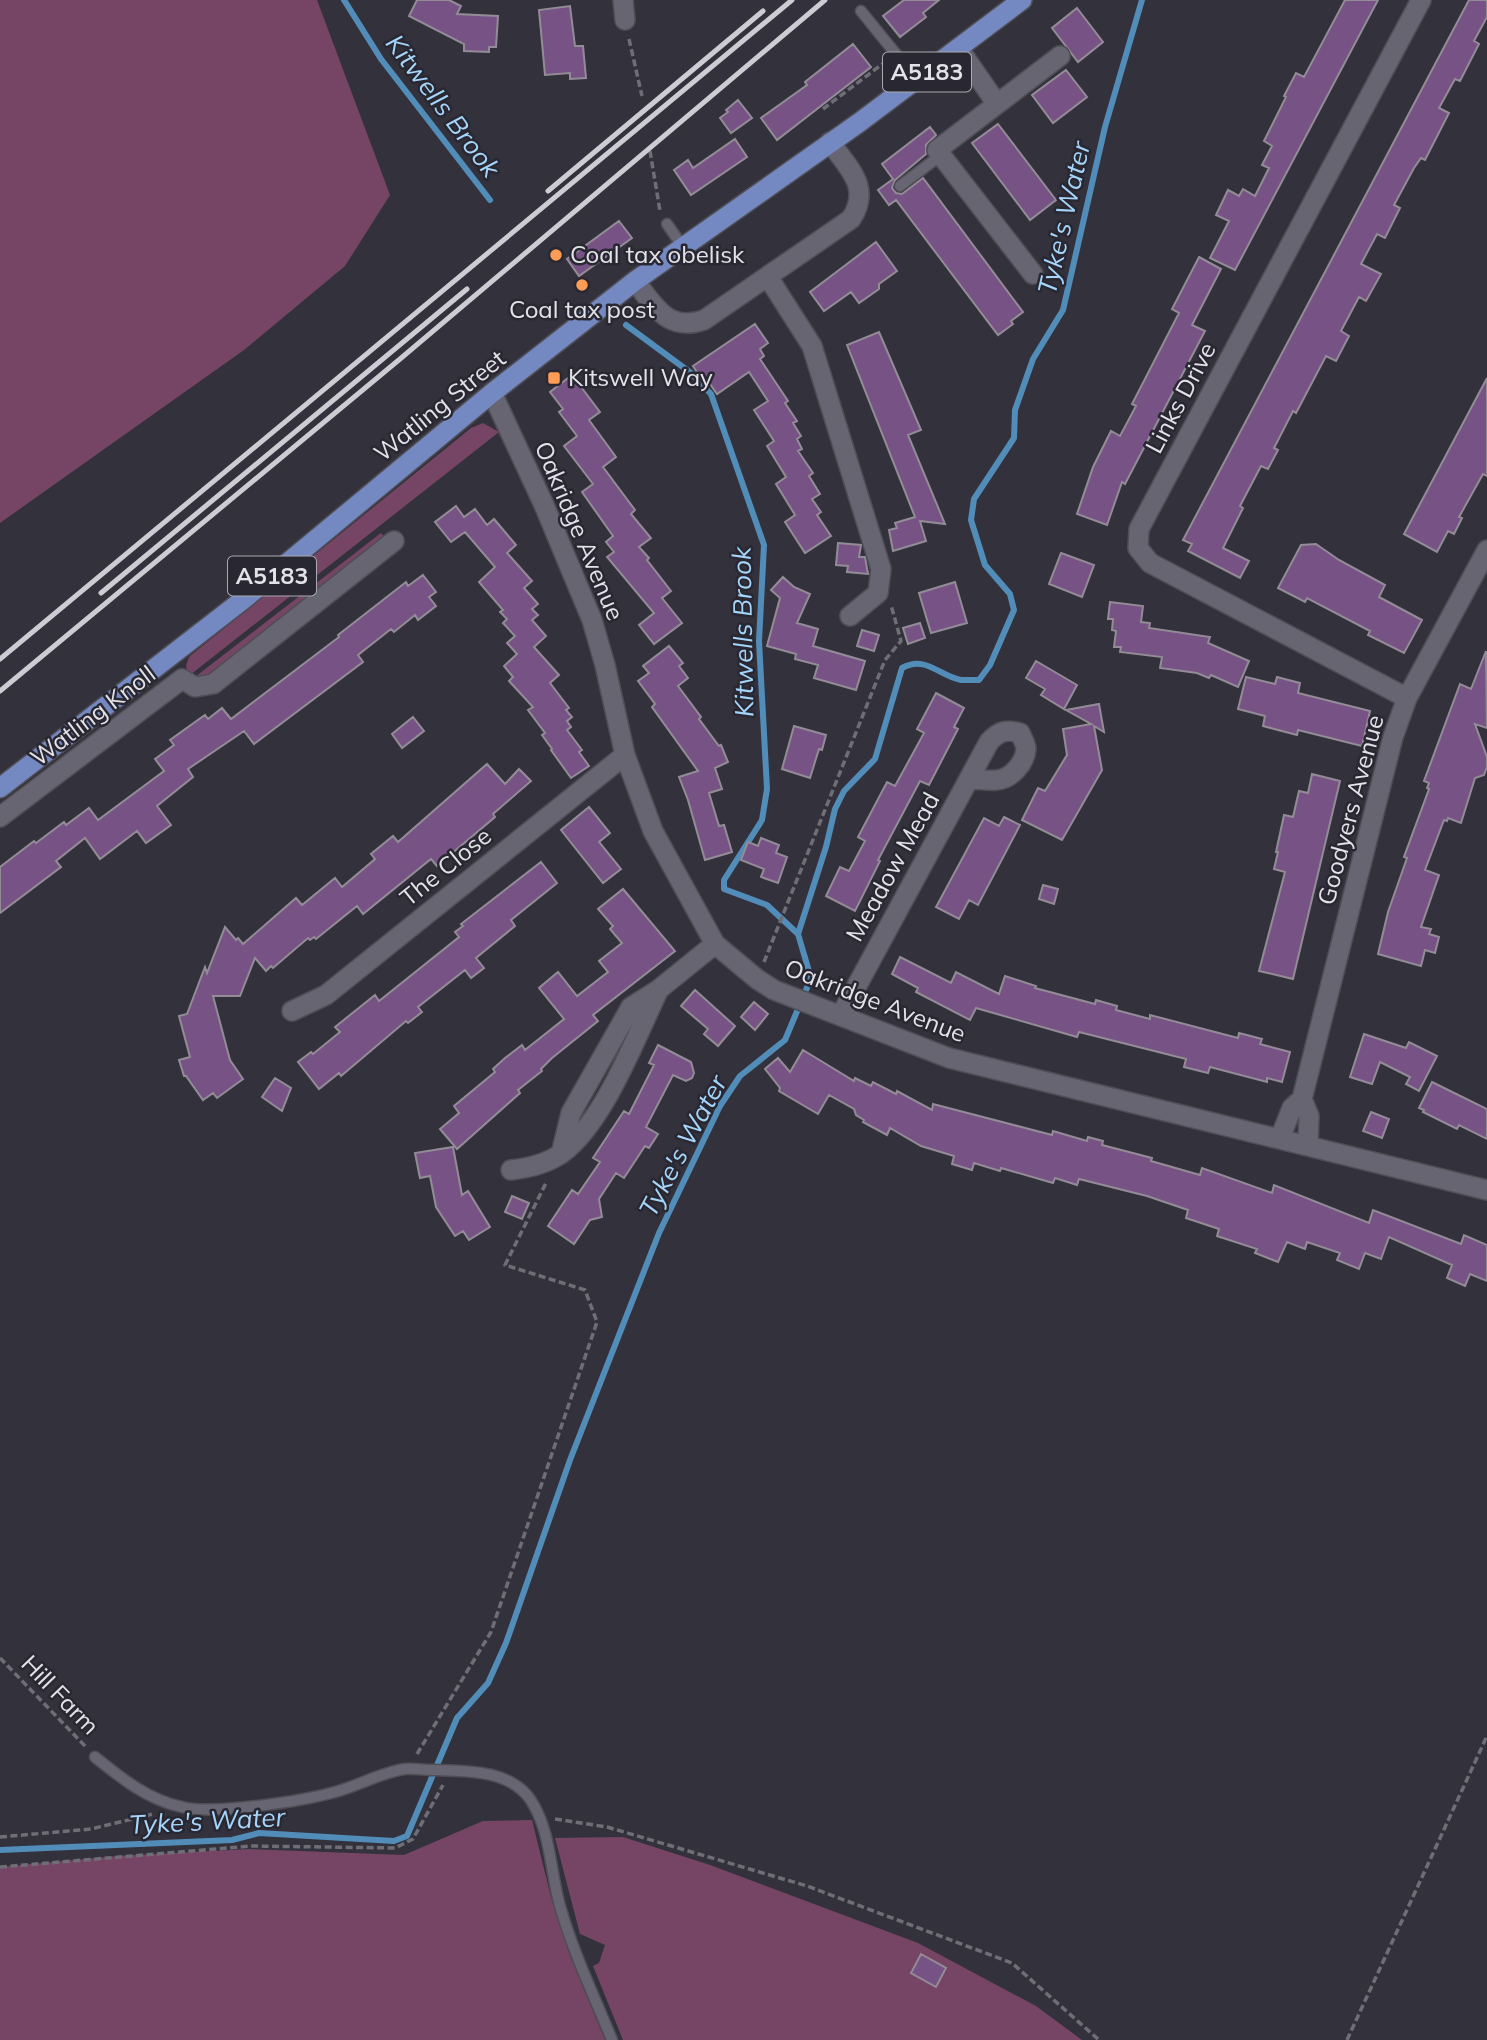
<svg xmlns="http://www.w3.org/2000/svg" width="1487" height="2040" viewBox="0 0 1487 2040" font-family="Mulish,sans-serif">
  <rect width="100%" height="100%" fill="#33323c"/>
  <path fill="#764565" d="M0 0H317L390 195 345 266 244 350 0 523Z
    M483 423 499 432 190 675C184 668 186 663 190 656L471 428Z
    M381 533 385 538 216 671 206 677H195Z
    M532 1820 551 1897 569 1953 605 2040H0V1867L117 1856 250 1849 404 1855 483 1821Z
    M623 1837 710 1865 918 1943 1036 2006 1082 2040H623L593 1966 599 1963 605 1945 580 1934 555 1838Z"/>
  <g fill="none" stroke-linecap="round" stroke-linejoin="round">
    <path stroke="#528db9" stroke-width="6" d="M344 0 381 59 490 200
      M626 325 691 373 711 394 764 545 759 641 767 789 762 820 724 880V889L767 905 798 934
      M0 1850 232 1840 259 1833 394 1841 407 1836 457 1718 488 1683 506 1643 570 1460 659 1233 720 1106 740 1076 785 1040 811 978 798 934 826 847 835 809 844 791 875 759 902 668C926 655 939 676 961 680 967 680 973 680 979 680L990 665 1014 610 1010 594 985 565 971 520 974 499 1014 438 1015 410 1033 359 1063 310 1105 127 1142 0"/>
  </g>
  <path fill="#775285" stroke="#938c97" stroke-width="2" d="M417 0H449L461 6 457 14 498 16 496 47H489V52L464 51V44L409 16Z
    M904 0H939L923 13 926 17 900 37 883 16Z
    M1345 0H1378L1235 270 1210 258 1229 221 1216 215 1228 190 1239 196 1243 189 1255 196 1269 168 1262 165 1272 146 1264 141 1286 97 1284 96 1296 73 1304 77Z
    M1469 0H1487V17L1474 41 1479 44 1460 81 1455 79 1439 108 1449 113 1425 160 1421 158 1414 168 1394 205 1400 208 1385 238 1377 234 1361 264 1381 274 1366 301 1359 297 1341 331 1349 336 1336 361 1326 356 1296 413 1293 411 1274 448 1278 450 1268 469 1261 466 1240 506 1243 508 1223 548 1249 561 1240 578 1188 551 1192 544 1183 540Z
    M570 6 575 46H583L586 78 570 79V73L545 75 539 10Z
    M1077 8 1103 42 1078 62 1052 28Z
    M853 44 871 67 777 140 761 118 807 85 805 82Z
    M1066 70 1087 97 1053 123 1032 95Z
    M738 100 752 118 731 133 720 118 728 112 726 110Z
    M998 124 1056 200 1030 220 972 143Z
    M930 127 936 135 926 145V154L895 180 892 188 896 193 902 194 923 178 1023 312 1011 321 1013 324 998 335 896 200 889 205 878 190 893 179 882 164Z
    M735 139 747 157 691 195 674 170 688 160 693 168Z
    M619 221 632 238 579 276 567 259Z
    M876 242 897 271 879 284V289L859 303 851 292 824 311 810 292Z
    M1199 257 1221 269 1192 325 1205 331 1125 484 1122 482 1107 525 1077 514 1093 467 1111 431 1120 436 1136 406 1132 404 1179 313 1172 309Z
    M755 324 768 343 760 349 764 356 760 359 788 401 785 403 797 421 793 423 801 436 797 439 802 449 798 451 813 473 809 476 820 494 812 499 821 512 817 515 831 536 805 553 785 522 795 515 776 484 786 477 767 446 774 441 754 410 768 401 749 372 717 394 708 381 704 383 693 366Z
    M879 332 921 430 908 435 945 524 920 521 926 541 893 551 889 530 897 528 895 523 915 517 847 345Z
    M572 375 600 412 589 420 616 457 603 467 635 510 631 514 651 538 639 547 649 558 647 560 671 591 662 598 682 623 654 644 639 625 654 613 607 557 614 552 606 542 613 536 582 492 593 484 564 446 577 436 559 412 563 409 550 392Z
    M1487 378V476L1483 474 1459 517 1462 518 1454 534 1448 531 1437 552 1404 534Z
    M456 506 464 517 475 509 487 525 494 519 516 545 507 553 532 581 524 588 538 604 532 609 538 615 532 620 546 636 534 647 559 675 550 683 569 708 566 710 572 717 567 721 571 727 567 730 582 750 579 752 589 766 571 778 551 750 552 749 542 735 545 733 528 710 533 707 509 681 513 677 504 666 517 654 507 643 515 636 503 623 507 619 500 612 503 610 479 582 495 567 465 532 451 542 435 522Z
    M838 543 861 545 859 557H865L868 574 847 572 848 566 836 565Z
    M1316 544 1339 560 1385 585 1379 597 1422 620 1404 653 1368 635 1370 631 1307 598 1305 602 1278 588 1301 545Z
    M1061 553 1094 565 1082 597 1049 584Z
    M423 575 436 592 429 597 436 606 418 620 415 615 394 632 391 629 358 655 363 662 254 744 244 731 188 769 193 777 157 806 171 825 146 843 137 831 100 859 85 838 56 861 61 867 0 913V867L34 841 36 843 64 822 66 825 89 808 98 820 164 771 155 759 174 745 170 740 205 715 208 719 222 708 231 719 339 637 338 635 406 582 408 586Z
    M783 577 794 587 810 594 797 623 818 629 813 646 865 661 856 690 814 678 818 665 795 659 796 654 767 646 780 598 771 590Z
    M955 582 967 623 931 633 919 593Z
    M1110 602 1143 606 1141 622 1150 623 1149 628 1210 637 1208 643 1249 661 1238 687 1211 675 1209 678 1197 673 1160 668 1162 657 1120 652 1121 647H1114L1116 631 1112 630 1113 619H1108Z
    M920 623 925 638 908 644 903 628Z
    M862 630 879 635 874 651 857 646Z
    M669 646 683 663 679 666 688 678 678 686 701 717 699 719 719 746 721 745 728 762 715 768 722 789 709 793 719 826 724 825 732 852 705 860 688 800 679 777 698 771 652 707 655 704 638 681 649 673 643 666Z
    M1486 651 1487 728 1475 724 1487 757V767L1484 775 1475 778 1461 823 1448 818 1447 821 1444 820 1425 870 1439 875 1421 927 1431 929 1429 934 1439 937 1435 953 1425 950 1421 966 1378 954 1388 912 1407 858 1404 857 1429 789 1427 788 1429 783 1424 781 1460 684 1471 689Z
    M1036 661 1077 685 1064 709 1041 695 1045 689 1026 678Z
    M1246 677 1275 684 1277 677 1300 683 1298 693 1370 711 1362 746 1298 730 1297 735 1263 726 1265 716 1238 709Z
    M936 693 964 708 954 727 958 729 929 785 920 781 878 860 880 861 855 911 826 896 840 867 849 871 865 841 858 837 887 782 895 786 924 733 917 729Z
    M1099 704 1104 732 1094 726 1102 770 1062 840 1022 820 1038 788 1045 791 1067 755 1063 729 1091 724 1066 710Z
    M413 717 424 731 402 748 392 734Z
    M794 726 826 735 822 750 819 749 810 778 782 769Z
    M487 764 505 784 519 769 531 781 493 814 495 817 437 866 431 859 363 914 357 906 316 939 314 937 310 940 308 938 273 968 271 966 266 971 255 958 240 996H213L230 1060 243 1079 217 1098 213 1093 203 1100 186 1076H184L179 1060 190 1057 179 1016 187 1014 205 967 207 973 225 927 236 940 238 938 243 944 296 898 302 905 335 878 342 887 375 859 371 854 393 836 398 842Z
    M1312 774 1340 781 1293 979 1259 971 1285 872 1274 869 1278 852H1276L1284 815 1293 817 1299 791 1308 793Z
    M589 807 610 833 599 842 621 869 603 883 561 830Z
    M1004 817 1020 825 978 905 969 900 959 919 936 907 984 818 999 826Z
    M761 838 779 845 776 853 787 857 778 883 761 877 764 869 741 860 748 842 758 846Z
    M541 862 557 883 511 920 515 926 476 958 484 968 471 978 465 970 418 1007 422 1012 408 1023 406 1021 341 1076 339 1073 319 1089 298 1062 311 1052 313 1054 340 1032 335 1027 375 995 379 1001 459 937 455 932 463 926 461 924Z
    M1043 885 1058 889 1054 904 1039 899Z
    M623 889 675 951 593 1015 598 1021 552 1058 541 1069 542 1071 518 1090 520 1093 457 1149 440 1129 459 1113 454 1106 495 1072 493 1069 505 1058 522 1045 525 1050 564 1019 539 988 558 972 577 996 608 972 599 961 622 943 610 929 613 926 598 909Z
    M900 957 951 983 956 972 999 994 1005 976 1036 986 1035 988 1095 1004 1096 1000 1117 1006 1116 1010 1150 1019V1015L1238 1038 1239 1033 1262 1039 1260 1044 1290 1052 1282 1082 1267 1078V1082L1210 1067 1208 1073 1184 1067 1186 1059 1079 1032 1077 1037 976 1008 970 1020 916 992 918 988 892 974Z
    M695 990 735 1026 718 1046 704 1034 708 1029 681 1006Z
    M754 1002 768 1014 755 1030 741 1017Z
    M1364 1034 1406 1048 1409 1042 1437 1056 1419 1091 1406 1084 1410 1077 1380 1062 1372 1084 1350 1077Z
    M658 1045 691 1062 694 1073 692 1078 686 1081 673 1075 646 1127 658 1134 649 1148 645 1146 624 1178 616 1173 599 1199 602 1217 590 1220 574 1244 548 1226 572 1190 578 1194 600 1162 593 1158 624 1111 629 1114 654 1065 649 1063Z
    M803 1050 854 1081 855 1078 871 1086 873 1082 896 1094 897 1091 932 1110 933 1104 1052 1135 1053 1131 1087 1141 1088 1137 1103 1141 1102 1145 1152 1158 1151 1161 1200 1175 1202 1168 1272 1193 1274 1185 1369 1223 1373 1210 1461 1244 1464 1235 1487 1245V1281L1470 1274 1465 1286 1447 1278 1452 1265 1389 1237 1381 1259 1365 1253 1359 1269 1337 1260 1340 1253 1307 1242 1305 1249 1287 1242 1278 1262 1255 1253 1257 1249 1217 1236 1219 1229 1186 1218 1188 1210 1147 1196 1079 1179 1077 1185 1055 1178 1053 1183 1001 1168 1000 1171 974 1163 972 1170 952 1164 954 1156 921 1146 890 1128 887 1135 863 1122 864 1120 856 1115 854 1109 829 1095 818 1114 779 1091 780 1088 765 1069 778 1058 790 1072Z
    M275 1078 291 1088 282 1111 262 1097Z
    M1432 1082 1487 1109V1139L1459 1125 1457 1129 1423 1112 1424 1110 1419 1108Z
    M1371 1112 1389 1119 1382 1138 1363 1131Z
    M453 1147 462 1195 468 1191 490 1227 469 1240 463 1231 455 1236 436 1207 430 1176 420 1178 415 1153Z
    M512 1196 529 1203 522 1219 505 1212Z
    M921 1954 946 1968 936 1987 911 1973Z"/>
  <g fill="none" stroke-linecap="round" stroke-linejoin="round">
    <g stroke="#4f4e56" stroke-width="13">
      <path id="service" d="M861 11 917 80
        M900 186 941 155
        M667 224 683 247
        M95 1757C121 1778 148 1800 182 1807 214 1815 302 1801 335 1792 358 1786 382 1772 405 1769 414 1768 423 1770 432 1770 464 1771 509 1769 530 1799 551 1830 550 1871 560 1906 573 1952 594 1996 612 2040"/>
    </g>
    <g stroke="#4f4e56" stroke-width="22">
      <path id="minor" d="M623 0 625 20
        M959 49 997 104
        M1033 274 937 150 1060 56
        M768 277 812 346 881 569 878 593 850 616
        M635 281C655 307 668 332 704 320L851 219C872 187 848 168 830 142
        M492 393 544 505 592 620 605 665 625 755 653 831 715 944 757 979 774 990 949 1058 1487 1190
        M1407 698 1150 563 1138 548 1139 529 1421 0
        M0 817 182 679 195 687 213 684 394 541
        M292 1011 326 995 625 755
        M841 1015 989 742C999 731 1006 729 1020 733 1022 738 1026 744 1026 749 1025 763 1011 779 997 780 988 781 978 779 969 779
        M1280 1138 1292 1108 1302 1099
        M1308 1145 1309 1116 1302 1099 1393 737 1407 698 1487 550
        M561 1154 571 1113 631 1007 658 990 715 944
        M511 1170C528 1168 547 1164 562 1153 604 1122 635 1039 658 991"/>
    </g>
    <g stroke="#4f4e56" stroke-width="22">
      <path id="primary" d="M0 788 244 599 492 393 635 281 860 122 1022 0"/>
    </g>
    <path stroke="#6f6e77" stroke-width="3.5" stroke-dasharray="7 3.5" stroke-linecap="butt" d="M629 39 642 96
      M823 109 885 62
      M650 151 660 211
      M764 962 885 660 901 641 891 605
      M0 1658 86 1747
      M417 1754 491 1632 597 1322 585 1290 505 1265 547 1181
      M555 1819 607 1827 807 1886 1012 1963 1099 2040
      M0 1837 91 1829 153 1814
      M0 1867 252 1846 395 1848 413 1839 443 1785
      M1347 2040 1487 1736"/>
    <use href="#service" stroke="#666571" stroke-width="10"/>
    <use href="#minor" stroke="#666571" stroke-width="19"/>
    <use href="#primary" stroke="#7488c1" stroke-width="19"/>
    <path stroke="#cdccd3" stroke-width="5" d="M548 191 763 11
      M101 593 467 289
      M0 659 792 0
      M0 691 400 359 825 0"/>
  </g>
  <g fill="#fd9d55" stroke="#292832" stroke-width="2.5">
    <circle cx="556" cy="255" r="7"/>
    <circle cx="582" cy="285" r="7"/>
    <rect x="547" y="371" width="14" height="14" rx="3.5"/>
  </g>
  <g text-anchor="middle" stroke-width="5" stroke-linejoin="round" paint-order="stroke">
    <g fill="#292832" stroke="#abaab2" stroke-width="2">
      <rect x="883" y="52.5" width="88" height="39" rx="5"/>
      <rect x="228" y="556.5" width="88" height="39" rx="5"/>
    </g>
    <g font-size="23" font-weight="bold" fill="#e3e2e9">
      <text x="927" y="80">A5183</text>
      <text x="272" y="584">A5183</text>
    </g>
    <g font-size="24" fill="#e3e2e9" stroke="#292832" text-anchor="start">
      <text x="570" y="263">Coal tax obelisk</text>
      <text x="582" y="318" text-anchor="middle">Coal tax post</text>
      <text x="568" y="386">Kitswell Way</text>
    </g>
    <g font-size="24" fill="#e3e2e9" stroke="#292832">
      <text transform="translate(1181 398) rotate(-62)" y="8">Links Drive</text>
      <text transform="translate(440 406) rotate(-39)" y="8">Watling Street</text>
      <text transform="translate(579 531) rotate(67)" y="8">Oakridge Avenue</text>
      <text transform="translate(93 716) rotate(-37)" y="8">Watling Knoll</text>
      <text transform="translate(1351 810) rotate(-75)" y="8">Goodyers Avenue</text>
      <text transform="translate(446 867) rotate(-39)" y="8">The Close</text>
      <text transform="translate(893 867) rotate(-61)" y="8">Meadow Mead</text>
      <text transform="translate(875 1001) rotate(21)" y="8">Oakridge Avenue</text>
      <text transform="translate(60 1695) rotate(46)" y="8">Hill Farm</text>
    </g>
    <g font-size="26" font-style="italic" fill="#a5d5fa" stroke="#292832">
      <text transform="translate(443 106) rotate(53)" y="9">Kitwells Brook</text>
      <text transform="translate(1064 218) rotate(-77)" y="9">Tyke's Water</text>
      <text transform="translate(743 632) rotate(-91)" y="9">Kitwells Brook</text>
      <text transform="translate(683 1146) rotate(-62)" y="9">Tyke's Water</text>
      <text transform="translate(207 1821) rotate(-3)" y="9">Tyke's Water</text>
    </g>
  </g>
</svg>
